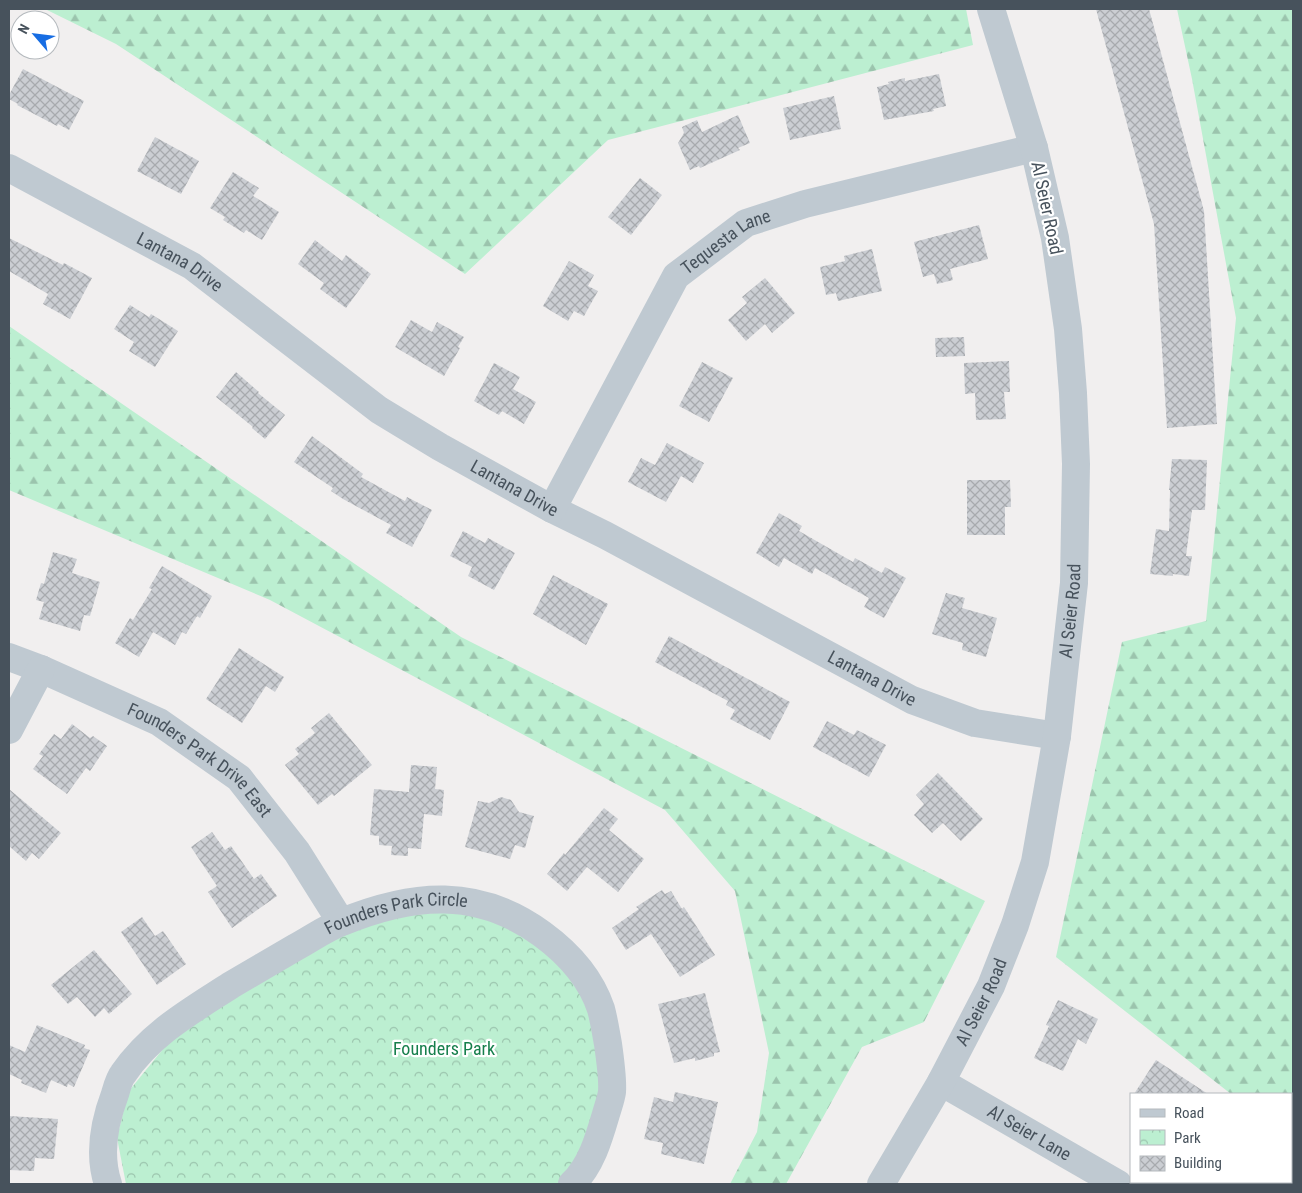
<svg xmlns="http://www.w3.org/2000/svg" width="1302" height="1193" viewBox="0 0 1302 1193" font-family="'Roboto Condensed',sans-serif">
  <defs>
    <pattern id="forest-firs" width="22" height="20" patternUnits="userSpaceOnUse" patternTransform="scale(1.25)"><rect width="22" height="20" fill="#bcefd1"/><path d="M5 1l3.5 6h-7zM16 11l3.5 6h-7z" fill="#9bc4ad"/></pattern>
    <pattern id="park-crowns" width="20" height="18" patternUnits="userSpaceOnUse" patternTransform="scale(1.25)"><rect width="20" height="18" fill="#bcefd1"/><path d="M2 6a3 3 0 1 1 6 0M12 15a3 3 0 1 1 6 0" fill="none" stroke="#9bc4ad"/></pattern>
    <pattern id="building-cross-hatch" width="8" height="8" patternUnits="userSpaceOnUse" patternTransform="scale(1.25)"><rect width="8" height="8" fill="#cbced3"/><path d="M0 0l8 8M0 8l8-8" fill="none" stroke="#a7aaae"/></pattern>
  </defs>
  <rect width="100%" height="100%" fill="#f1efef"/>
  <path fill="url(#forest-firs)" d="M45 9H966L973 45 608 140 465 274 116 44Z
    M1177 9H1293V1149L1291 1141V1094H1231L1056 957 1122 642 1206 621 1236 318 1192 79Z
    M9 326 461 637 985 901 924 1022 862 1047 786 1184H730L757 1132 769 1053 735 891 665 810 270 600 9 490Z"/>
  <path fill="url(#park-crowns)" d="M464 910 519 931 569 970 602 1042V1103L568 1184H126L117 1138 128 1092 168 1043 341 922Z"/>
  <path fill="url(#building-cross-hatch)" d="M1096 9H1149L1204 211 1217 424 1167 428 1154 224Z
    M23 69 84 101 69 130 58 124 57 126 17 105 18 104 9 99V95Z
    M939 74 946 106 933 109 934 111 884 120 877 87 889 84 888 82 905 78V81Z
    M834 96 841 129 790 140 783 108Z
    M738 115 750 143 738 148 740 150 700 168 699 166 690 170 678 143 684 133 682 127 697 120 702 132Z
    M155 137 199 161 181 194 137 171Z
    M233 172 259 188 253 196 279 212 262 240 246 230 244 233 223 220 225 217 210 208Z
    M640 178 662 195 631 235 608 217Z
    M979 225 988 259 950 269 953 280 937 284 934 274 923 277 914 242Z
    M9 238 63 265 64 263 92 278 70 319 43 304 48 294 9 271Z
    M315 240 342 261 346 255 371 274 346 308 320 289 324 283 298 264Z
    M872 249 882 291 838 301 836 293 826 295 820 267 845 261 844 256Z
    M569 261 594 275 588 286 598 291 584 316 574 311 568 321 543 306Z
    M765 278 795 313 772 333 765 324 746 341 728 320 747 303 742 297Z
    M130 305 149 317 151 314 178 331 155 367 129 351 134 342 114 329Z
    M411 320 432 332 437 322 464 337 458 347 460 348 444 376 395 347Z
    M964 337 965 356 936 357 935 338Z
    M1009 361 1010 392H1004L1006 419 976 420 975 393 965 394 964 363Z
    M702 362 733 378 709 422 679 406Z
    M494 363 520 377 513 389 536 402 524 424 502 411 499 415 474 401Z
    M236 372 259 392 258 393 285 415 265 439 252 428 253 427 216 397Z
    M312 436 363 474 361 477 405 501 407 497 432 510 412 547 386 533 391 525 343 499 331 491 333 488 294 462Z
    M667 443 704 463 693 483 681 476 666 502 628 482 641 458 655 465Z
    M1172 459 1207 460 1205 510H1192L1186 556H1192L1189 576 1173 574V576L1150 574 1156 529 1169 531 1170 490H1169Z
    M967 480H1010L1011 507H1005V535H967Z
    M779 513 802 526 799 531 853 562 855 558 882 573 885 567 906 578 884 618 864 607 869 598 815 568 812 574 784 558 779 567 756 553Z
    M463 531 485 543 488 538 515 553 494 590 468 576 472 567 450 556Z
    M53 552 77 559 72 573 100 582 90 616 84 615 80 631 39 619 44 602 36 600 41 583 44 584Z
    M162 566 212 596 200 618 197 616 186 634 182 632 175 645 153 632 139 657 115 643 130 618 133 620 152 589 149 588Z
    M553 575 608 604 586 645 533 614Z
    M946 593 965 598 962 608 997 618 986 657 962 650 963 643 932 634Z
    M669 636 790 702 770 740 730 719 735 710 726 705 728 701 655 662Z
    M239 648 284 677 275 692 266 686 242 723 206 699Z
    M329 713 372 765 334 796 332 794 318 805 285 765 299 754 295 749 315 733 311 728Z
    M827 721 854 735 857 730 886 745 869 777 813 747Z
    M72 724 90 738 93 736 107 746 90 771 86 768 67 794 33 769 43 756 39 754 54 734 61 739Z
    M411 765 437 767 435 789 444 790 442 816 424 814 421 849 408 848V856L391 855 392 846 379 845V836L370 835 374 789 409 792Z
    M938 773 983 819 961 841 943 823 932 833 914 815 924 804 916 795Z
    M9 789 61 833 39 859 32 853 26 861 9 846Z
    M501 797 511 800 519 812 534 816 525 848 515 845 510 859 465 847 478 801 489 803Z
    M604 808 618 819 609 830 644 859 618 892 587 867 567 891 547 874 564 853 565 855Z
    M212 832 225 850 231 846 254 879 261 874 277 896 232 928 208 892 217 886 191 847Z
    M662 890 665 894 671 891 682 909 684 907 715 955 680 977 651 934 626 950 612 928 639 909 636 907Z
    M142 917 155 936 163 931 186 964 157 985 121 932Z
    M94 950 132 994 109 1014 104 1008 95 1017 77 997 68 1004 51 985Z
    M705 993 720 1052 714 1053V1056L695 1061V1058L674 1063 658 1004Z
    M1058 1000 1098 1019 1086 1044 1078 1039 1063 1071 1034 1058 1049 1026 1046 1025Z
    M37 1025 85 1045 84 1048 90 1050 74 1087 68 1084 67 1087 51 1080 46 1093 21 1083 22 1080 9 1074V1045L25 1052Z
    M1156 1060 1208 1094H1134Z
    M675 1092 718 1102 704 1164 661 1154 663 1143 644 1139 654 1097 673 1102Z
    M9 1116 58 1119 54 1159 35 1158 34 1171 9 1170Z"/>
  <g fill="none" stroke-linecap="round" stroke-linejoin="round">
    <g stroke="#bfc9d1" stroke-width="28">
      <path id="s1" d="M9 168 192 266 379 410 440 447 552 509 605 535 912 700 975 723 1057 736"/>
      <path id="s2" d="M552 509 676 276 746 223 805 204 1034 148"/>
      <path id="s3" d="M9 657 41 669 159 722 239 778 297 852 341 922"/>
      <path d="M9 730 41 669"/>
      <path id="s4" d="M941 1082 1118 1184"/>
      <path id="s5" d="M108 1184C98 1154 104 1123 115 1094 117 1087 119 1079 123 1074 151 1033 191 1011 231 985 253 972 274 960 296 947 311 939 326 928 342 922 413 893 478 887 542 934 568 953 591 979 601 1009 604 1020 606 1033 608 1044 610 1058 613 1079 612 1092 611 1099 608 1107 606 1114 599 1138 591 1166 572 1184"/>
      <path id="s6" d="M881 1184 941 1082 991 986 1015 925 1035 862 1057 736 1074 583 1076 464 1073 393 1068 329 1055 238 1034 148 991 9"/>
    </g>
  </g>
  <g text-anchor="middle" stroke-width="4.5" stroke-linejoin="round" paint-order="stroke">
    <g font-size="18" fill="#47525c" stroke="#fff">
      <text transform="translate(1047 208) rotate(78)" y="6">Al Seier Road</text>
      <text dy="6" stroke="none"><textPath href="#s2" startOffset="325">Tequesta Lane</textPath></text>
      <text dy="6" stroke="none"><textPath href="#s1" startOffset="195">Lantana Drive</textPath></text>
      <text dy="6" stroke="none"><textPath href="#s1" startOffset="600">Lantana Drive</textPath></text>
      <text dy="6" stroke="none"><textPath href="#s6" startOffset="612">Al Seier Road</textPath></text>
      <text dy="6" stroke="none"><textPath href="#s1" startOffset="1005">Lantana Drive</textPath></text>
      <text dy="6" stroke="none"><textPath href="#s3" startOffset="219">Founders Park Drive East</textPath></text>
      <text dy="6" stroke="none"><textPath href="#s5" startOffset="438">Founders Park Circle</textPath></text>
      <text dy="6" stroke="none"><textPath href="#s6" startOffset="208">Al Seier Road</textPath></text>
      <text dy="6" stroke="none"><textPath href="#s4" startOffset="102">Al Seier Lane</textPath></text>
    </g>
    <g font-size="18" fill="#167f4c" stroke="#fff">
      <text x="444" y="1055">Founders Park</text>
    </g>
  </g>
  <rect width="1302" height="1193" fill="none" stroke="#47525c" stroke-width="20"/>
  <rect x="1130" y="1093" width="162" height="90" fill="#ffffff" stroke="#b5babe"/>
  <rect x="1140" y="1109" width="25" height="8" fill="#bfc9d1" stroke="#b5babe"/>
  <text x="1174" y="1118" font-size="15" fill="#47525c">Road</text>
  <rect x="1140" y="1130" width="25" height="15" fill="url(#park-crowns)" stroke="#b5babe"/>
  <text x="1174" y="1143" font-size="15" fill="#47525c">Park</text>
  <rect x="1140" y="1156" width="25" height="15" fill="url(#building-cross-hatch)" stroke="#b5babe"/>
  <text x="1174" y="1168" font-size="15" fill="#47525c">Building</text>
  <g transform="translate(35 35) rotate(298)"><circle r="24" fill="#ffffff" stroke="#b5babe"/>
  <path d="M0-4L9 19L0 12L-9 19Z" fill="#176de3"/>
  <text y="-8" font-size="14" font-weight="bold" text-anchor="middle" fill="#47525c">N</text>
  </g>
</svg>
